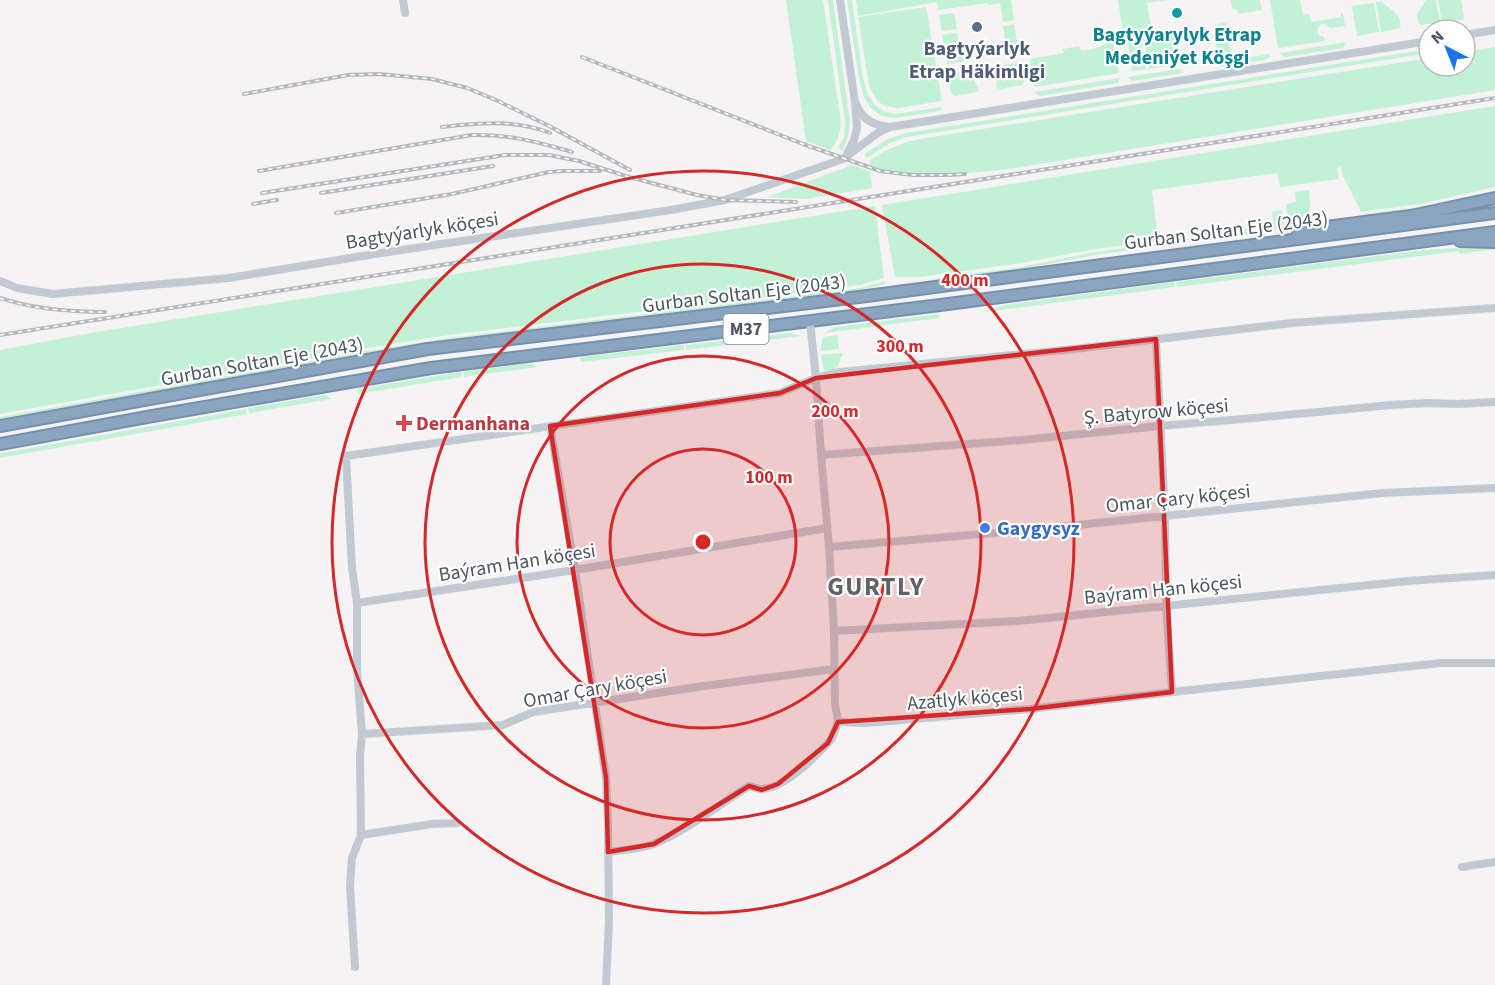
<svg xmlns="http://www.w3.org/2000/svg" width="1495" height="985" viewBox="0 0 1495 985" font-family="'Source Sans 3',sans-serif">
  <rect width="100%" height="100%" fill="#f5f3f3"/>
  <path fill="#c3f1d5" d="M786 0H823L841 123C840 134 837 142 830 150L806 141Z
    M828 0H833L850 122 848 138 842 151 838 148 844 137 845 123Z
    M847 0H852L863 78 868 95 874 104 883 111 896 114 942 107 940 111 896 118 881 116 870 107 864 97 859 79Z
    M856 0H1011L1014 20 1003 22 1000 3 988 5V3L938 10 937 2 858 16Z
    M1118 0H1168L1147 3 1151 28 1123 32Z
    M1231 0H1260L1262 10 1238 14 1237 9H1232Z
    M1270 0H1300L1303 15 1310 14 1311 22 1341 17V13H1343L1345 26 1330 28 1326 24H1321C1317 27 1316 32 1320 36L1324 37 1325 41 1278 48Z
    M1426 0H1436L1440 22 1421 25 1418 22 1417 14Z
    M1438 0H1461L1464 19 1442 22Z
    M1376 2H1382C1391 11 1403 14 1400 28L1381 32Z
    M1374 3 1379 32 1357 36 1352 6Z
    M926 7 942 101 898 108 885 106 879 102 871 91 869 84 858 17Z
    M954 13 957 29 942 31 939 15Z
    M1226 23 1231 55 1218 58 1214 31H1218V24Z
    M1014 24 1019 53 1008 55 1003 26Z
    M1170 32 1171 38 1176 37 1180 64 1149 69 1144 36Z
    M957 33 961 54H967L971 57 972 60 947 64 942 35Z
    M1141 36 1146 69 1132 71 1127 38Z
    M1112 41 1114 43 1119 73 1035 87 1030 59 1064 53 1063 49 1079 46 1081 51 1097 48Z
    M1347 42 1343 48 1286 57 1283 56 1280 53Z
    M1495 47V90L1008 169C965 173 912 182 871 167L870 161C889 147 903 142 926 138L1429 58V66H1465V52Z
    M1429 49V53L907 137 890 143 867 158 864 154 888 139 906 133Z
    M1270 54 1269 58 1264 60 1219 67V63Z
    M1021 62 1024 81 1022 85 999 89 996 87C996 80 1001 74 1001 65Z
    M1181 69 1182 73 1132 81 1127 77Z
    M968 70C971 78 978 84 979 90L977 92 954 96 951 93 948 74Z
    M1120 78 1118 83 1040 96 1037 95 1035 92Z
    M1495 106V187L1420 204 1361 212 1344 178H1343L1341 167 1337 168 1339 179 1280 187 1277 173 1152 190 1158 241 1095 249 1016 264 920 277H895L882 205Z
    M852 165 870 171 872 188 805 199 767 197Z
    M1309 190 1310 206 1308 217 1288 219 1286 204 1296 202 1295 192Z
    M1495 191V193L1420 209 1369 216 1364 214 1420 207Z
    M875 206 884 278 860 285 449 335 361 349 0 414V350L91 333Z
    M1282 210 1284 224 1307 221 1308 226 1269 231 1268 226 1274 225 1272 212Z
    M1252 228 1256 230 1253 234 1192 242 1188 239 1191 236Z
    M1158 244 1159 246 1095 255 1016 270 938 280V278L1016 268 1095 252Z
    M1495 246V249L1460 254 1459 251 1177 287 1176 282 1424 250Z
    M885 281V284L861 290 450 340 361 354 0 419V417L361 352 449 338 860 288Z
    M1174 282 1175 287 985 312 1004 305Z
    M939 314V318L824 333 835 327Z
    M790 333 801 336 686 350V345Z
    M838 335 839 349 820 351 823 337Z
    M684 345V350L581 362 580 357Z
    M843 353C838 364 839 372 824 371L821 355Z
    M528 363 533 364 537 367 464 377 463 372Z
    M461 372 462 377 358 394 357 389Z
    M324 395 328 396 331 399 249 413 248 408Z
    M246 409 247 414 0 458V454L3 453Z"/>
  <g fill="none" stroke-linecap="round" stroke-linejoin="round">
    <g stroke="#7690ad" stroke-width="14">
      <path id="highway" d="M1298 234 1311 229 1411 216 1495 198
        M1460 241 1495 242
        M0 426 428 349 867 296 1495 213
        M0 444 147 417 431 368 948 304 1495 232"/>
    </g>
    <path stroke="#c1cad2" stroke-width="8" d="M403 0 405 13
      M840 0 855 102 857 128 854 140 847 154
      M1465 35 1495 30
      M855 102C861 118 872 126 890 127L1429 41
      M0 281 17 288 53 294 229 278 381 253 671 210 725 200 843 159 879 132 890 127
      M810 322 816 378 821 455 829 547 834 631 835 703 838 722 864 723 891 721 1030 709 1172 692 1441 663H1495
      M1156 339 1165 516 1166 605 1172 692
      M550 426 575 570 606 778 608 822 609 921 606 985
      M821 455 1022 440 1160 426 1254 418 1391 405 1428 403 1458 404 1495 402
      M827 528 575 570 357 603 352 568 346 456 780 393 816 378 840 372 1075 349 1292 323 1495 308
      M829 547 1030 530 1383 493 1495 488
      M357 603V669L362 734 360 756 361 835 432 824 457 823
      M834 631 1018 621 1408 581 1495 575
      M362 734 503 725 533 712 704 686 834 669
      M608 852C623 850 640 849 654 844 688 830 718 805 749 786 754 787 759 790 763 789 786 787 813 759 828 743L832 738 838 722
      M1462 867 1495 862
      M355 967 350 886 352 858 361 835"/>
    <use href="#highway" stroke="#8ba5c1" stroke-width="10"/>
    <g stroke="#b5b8bd" stroke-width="4">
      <path id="rail" d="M582 57 803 144 880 171 912 175H950L965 174
        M244 94 348 75 379 74 432 79 467 88 496 100 551 127 630 170
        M442 127C478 123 515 119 550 133
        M259 171 472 135C508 134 538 142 572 152
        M262 193 505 155H549L579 161 629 177 697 195 725 200 796 202
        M321 193 493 166
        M253 204 277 200
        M336 213 452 194 549 172 563 171H600
        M0 298C33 309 70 312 105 312
        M0 335 1495 98"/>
    </g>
    <use href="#rail" stroke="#fff" stroke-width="1.5" stroke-dasharray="4.5" stroke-linecap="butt"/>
  </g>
  <path fill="#d62828" fill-opacity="0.2" stroke="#d62828" stroke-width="4.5" stroke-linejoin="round" d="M1156 339 1172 692 1030 709 838 722 828 743 778 784 762 790 749 786 654 844 608 852 606 778 550 426 780 393 816 378Z"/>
  <g fill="none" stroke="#d62828" stroke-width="3">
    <circle cx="703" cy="542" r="93"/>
    <circle cx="703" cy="542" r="186"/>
    <circle cx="703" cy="542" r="278"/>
    <circle cx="703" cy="542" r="371"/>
  </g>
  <circle fill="#0f9aa8" stroke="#fff" stroke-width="2" cx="1177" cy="13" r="6"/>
  <circle fill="#5c6f8a" stroke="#fff" stroke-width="2" cx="977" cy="27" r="6"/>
  <path fill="#e0444e" stroke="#fff" stroke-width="2" d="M401 414h6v6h6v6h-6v6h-6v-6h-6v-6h6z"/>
  <circle fill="#3f7fe0" stroke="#fff" stroke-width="2" cx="985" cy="528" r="6"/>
  <g text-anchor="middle" stroke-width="4.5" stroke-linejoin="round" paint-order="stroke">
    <rect fill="#fff" stroke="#808990" stroke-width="1.5" x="723.5" y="314" width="45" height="30" rx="4.5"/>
    <g font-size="18" font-weight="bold" fill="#4a5661">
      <text x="746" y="335">M37</text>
    </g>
    <g font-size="20" font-weight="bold" fill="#0d838f" stroke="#fff">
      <text x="1177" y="41">Bagtyýarylyk Etrap<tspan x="1177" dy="23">Medeniýet Köşgi</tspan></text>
    </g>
    <g font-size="20" font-weight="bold" fill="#4e5e75" stroke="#fff">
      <text x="977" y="55">Bagtyýarlyk<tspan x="977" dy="23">Etrap Häkimligi</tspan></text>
    </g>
    <g font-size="20" fill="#4a5661" stroke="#fff">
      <text transform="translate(422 230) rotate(-9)" y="7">Bagtyýarlyk köçesi</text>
      <text transform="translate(1226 230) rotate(-7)" y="7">Gurban Soltan Eje (2043)</text>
      <text transform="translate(744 293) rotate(-7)" y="7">Gurban Soltan Eje (2043)</text>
      <text transform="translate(262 361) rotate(-10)" y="7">Gurban Soltan Eje (2043)</text>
      <text transform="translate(1156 411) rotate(-5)" y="7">Ş. Batyrow köçesi</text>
      <text transform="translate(1178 498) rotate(-6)" y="7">Omar Çary köçesi</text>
      <text transform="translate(517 562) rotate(-9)" y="7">Baýram Han köçesi</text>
      <text transform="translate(1163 589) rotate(-6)" y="7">Baýram Han köçesi</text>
      <text transform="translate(595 688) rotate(-10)" y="7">Omar Çary köçesi</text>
      <text transform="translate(965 698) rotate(-5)" y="7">Azatlyk köçesi</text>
    </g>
    <g font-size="20" font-weight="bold" fill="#be3a42" stroke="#fff" text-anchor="start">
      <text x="416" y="430">Dermanhana</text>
    </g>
    <g font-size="20" font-weight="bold" fill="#366cbe" stroke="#fff" text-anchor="start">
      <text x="997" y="535">Gaygysyz</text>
    </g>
    <g font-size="26" font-weight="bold" letter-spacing="1.5" fill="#5f6368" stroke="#fff">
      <text x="876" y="595">GURTLY</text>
    </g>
  </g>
  <circle cx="703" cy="542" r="9" fill="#d62828" stroke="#fff" stroke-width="3"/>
  <g font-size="18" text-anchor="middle" font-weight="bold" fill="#d62828" stroke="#fff" stroke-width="4.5" stroke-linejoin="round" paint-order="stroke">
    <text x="965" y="286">400 m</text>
    <text x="900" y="352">300 m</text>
    <text x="835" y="417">200 m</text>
    <text x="769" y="483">100 m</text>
  </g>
  <g transform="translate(1447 48) rotate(318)"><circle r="28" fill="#ffffff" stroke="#b7bbc0" stroke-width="1.5"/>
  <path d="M0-4.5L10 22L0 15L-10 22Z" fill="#1a73e8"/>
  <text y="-9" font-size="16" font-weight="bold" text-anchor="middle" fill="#4a5661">N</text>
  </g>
</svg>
